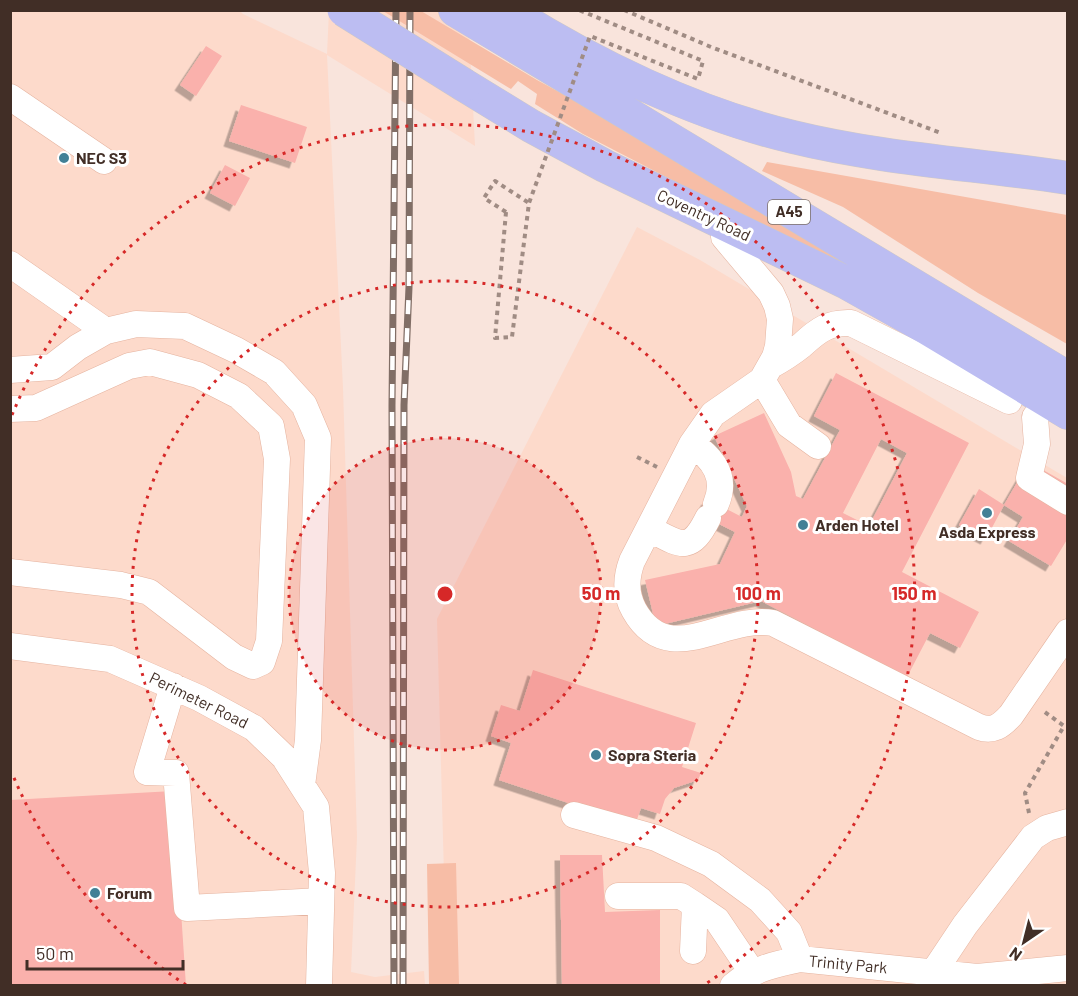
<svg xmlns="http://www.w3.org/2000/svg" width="1078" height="996" viewBox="0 0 1078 996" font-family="Barlow,sans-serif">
  <defs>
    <filter id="shadow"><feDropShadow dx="-5.5" dy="5.5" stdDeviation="0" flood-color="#0004"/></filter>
  </defs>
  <rect width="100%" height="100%" fill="#f9e4dc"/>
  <path fill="#fddacb" d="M10 11H240L243 14 327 54 329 11H468L475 146 327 55 343 388 357 837 351 972 375 977 424 971 425 985H11Z
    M637 227 700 260 1067 478V985H447L437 619Z"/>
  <path fill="#f7bda6" d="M383 11H421L537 80 663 148 1067 389 761 226 583 134 535 104 537 94 518 81 511 89Z
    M767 162 1067 215V344L978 293 843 207 762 171Z
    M456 863 459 985H429L427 864Z"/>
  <path fill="#fab1ac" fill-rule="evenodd" filter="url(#shadow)" d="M206 46 222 56 196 96 180 85Z
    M241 105 307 127 295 163 229 141Z
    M225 165 250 178 235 206 210 193Z
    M836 373 969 443 902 572 979 612 960 648 930 633 907 677 761 601 656 626 645 580 720 564 735 532 699 514 707 499 742 517 747 506 714 436 764 413 791 472 796 496 803 499 840 430 814 416ZM881 439 907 453 869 526 843 513Z
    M1029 462 1068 484V538L1051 566 1009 541 1023 517 1004 505Z
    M979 489 1004 505 986 539 959 525Z
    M533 670 696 723 682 767 701 773 698 780 674 788 665 799 660 814 641 808 635 825 499 780 511 743 491 736 501 705 520 711Z
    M173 791 186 986H10V800Z
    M560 855H602L605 912 660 910V986H562Z"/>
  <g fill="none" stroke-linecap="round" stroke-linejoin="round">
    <g stroke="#e5b39f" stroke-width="27">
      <path id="minor" d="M10 97 104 161
        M724 237 771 293 777 306 780 319 778 346 775 357 762 380 713 414 692 444 632 561C626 577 625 594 634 610 668 671 724 614 773 623L979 727C993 732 1001 726 1011 715L1068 632
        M10 264 106 331
        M770 366C781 360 792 353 802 345 818 330 829 322 851 323L1009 401
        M10 370 52 367 78 347 106 331 136 324 185 326 236 350 274 372 304 405 318 438 308 740 302 785
        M762 380 789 425 818 446
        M10 409 36 408 129 366 150 362 198 375 239 396 271 426 277 459 269 641 262 662 253 666 234 657 149 592 121 585 10 572
        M1035 417 1037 444 1029 478 1068 502
        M692 444C714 459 727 478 716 504
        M650 529C680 545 690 554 708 518
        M10 646 110 659 199 698 254 728 284 757 316 807 322 873 319 986
        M173 686 147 772 176 773 187 908 321 901
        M574 815 656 838 711 864 760 900 789 932 800 959
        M618 896H681L695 905 693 951
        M695 905 717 920 752 972
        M933 973 965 925 1033 837 1047 828 1068 822
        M733 986C752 969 776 964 800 959L977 977 1068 968"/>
    </g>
    <g stroke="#cec9c7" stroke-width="34">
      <path id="highway" d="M455 10 1068 378
        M507 10C592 64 695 114 793 137 883 159 976 164 1068 178
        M464 85 531 126 605 166 847 283 927 328 1068 413"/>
    </g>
    <path stroke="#a08c84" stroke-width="4" stroke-dasharray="4.5 4.5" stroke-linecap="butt" d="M624 10 711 47 941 133
      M506 212 484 198 495 181 529 203
      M637 457 657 467
      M1029 813 1025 793 1064 726 1042 710"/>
    <use href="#minor" stroke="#fff" stroke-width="26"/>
    <use href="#highway" stroke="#bcbdf2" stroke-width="33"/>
    <g stroke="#816e66" stroke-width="7">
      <path id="rail" d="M394 986 392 406 396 10
        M403 986 404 405 409 287 410 10"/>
    </g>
    <use href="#rail" stroke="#fff" stroke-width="4.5" stroke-dasharray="14" stroke-linecap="butt"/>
    <g stroke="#cec9c7" stroke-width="34" stroke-linecap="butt">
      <path id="highway-bridge" d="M344 10 464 85"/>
    </g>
    <path stroke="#a08c84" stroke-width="4" stroke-dasharray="4.5 4.5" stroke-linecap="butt" d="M506 212 495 338 512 337 529 203 590 36 698 79 703 61 579 10"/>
    <use href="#highway-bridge" stroke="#bcbdf2" stroke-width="33"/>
  </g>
  <circle cx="445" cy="594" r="156" fill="#d62828" fill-opacity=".12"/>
  <g fill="none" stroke="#d62828" stroke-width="3" stroke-dasharray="3 6">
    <circle cx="445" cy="594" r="156"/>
    <circle cx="445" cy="594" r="313"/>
    <path d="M186 985A469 469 0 0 1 12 773M12 415A469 469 0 1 1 704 985"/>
  </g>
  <g fill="#428096" stroke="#fff" stroke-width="2">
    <circle cx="64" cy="158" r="6"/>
    <circle cx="987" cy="513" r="6"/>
    <circle cx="803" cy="525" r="6"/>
    <circle cx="596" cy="755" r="6"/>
    <circle cx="95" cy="893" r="6"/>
  </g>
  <g text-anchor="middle" stroke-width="6" stroke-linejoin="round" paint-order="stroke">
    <rect fill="#fff" stroke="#7a6d67" stroke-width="1.5" x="768" y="200" width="42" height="24" rx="4.5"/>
    <g font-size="15" font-weight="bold" fill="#412e26">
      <text x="789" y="217">A45</text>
    </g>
    <g font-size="16" font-weight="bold" fill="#412e26" stroke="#fff" text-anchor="start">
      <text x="76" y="164">NEC S3</text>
      <text x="815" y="531">Arden Hotel</text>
      <text x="987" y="538" text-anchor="middle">Asda Express</text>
      <text x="608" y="761">Sopra Steria</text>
      <text x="107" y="899">Forum</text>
    </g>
    <g font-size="16" fill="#412e26" stroke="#fff">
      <text transform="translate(704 215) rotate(25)" y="6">Coventry Road</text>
      <text transform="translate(199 700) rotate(26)" y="6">Perimeter Road</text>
      <text transform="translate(848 964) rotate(5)" y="6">Trinity Park</text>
    </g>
  </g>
  <circle cx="445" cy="594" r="9" fill="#d62828" stroke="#fff" stroke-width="3"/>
  <g font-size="18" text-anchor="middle" font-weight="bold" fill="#d62828" stroke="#fff" stroke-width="6" stroke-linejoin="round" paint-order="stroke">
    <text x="601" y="600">50 m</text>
    <text x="758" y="600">100 m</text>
    <text x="914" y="600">150 m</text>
  </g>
  <rect width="1078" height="996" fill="none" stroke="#412e26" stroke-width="24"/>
  <g transform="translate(1024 942) rotate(215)" stroke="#ffffff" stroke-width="4.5" paint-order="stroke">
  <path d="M0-4.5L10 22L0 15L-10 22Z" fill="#412e26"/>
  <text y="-9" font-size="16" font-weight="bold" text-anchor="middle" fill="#412e26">N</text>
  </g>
  <path d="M27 960v9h156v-9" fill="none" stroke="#412e26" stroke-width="3"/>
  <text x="36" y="960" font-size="18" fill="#412e26" stroke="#ffffff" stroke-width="4.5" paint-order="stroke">50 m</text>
</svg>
